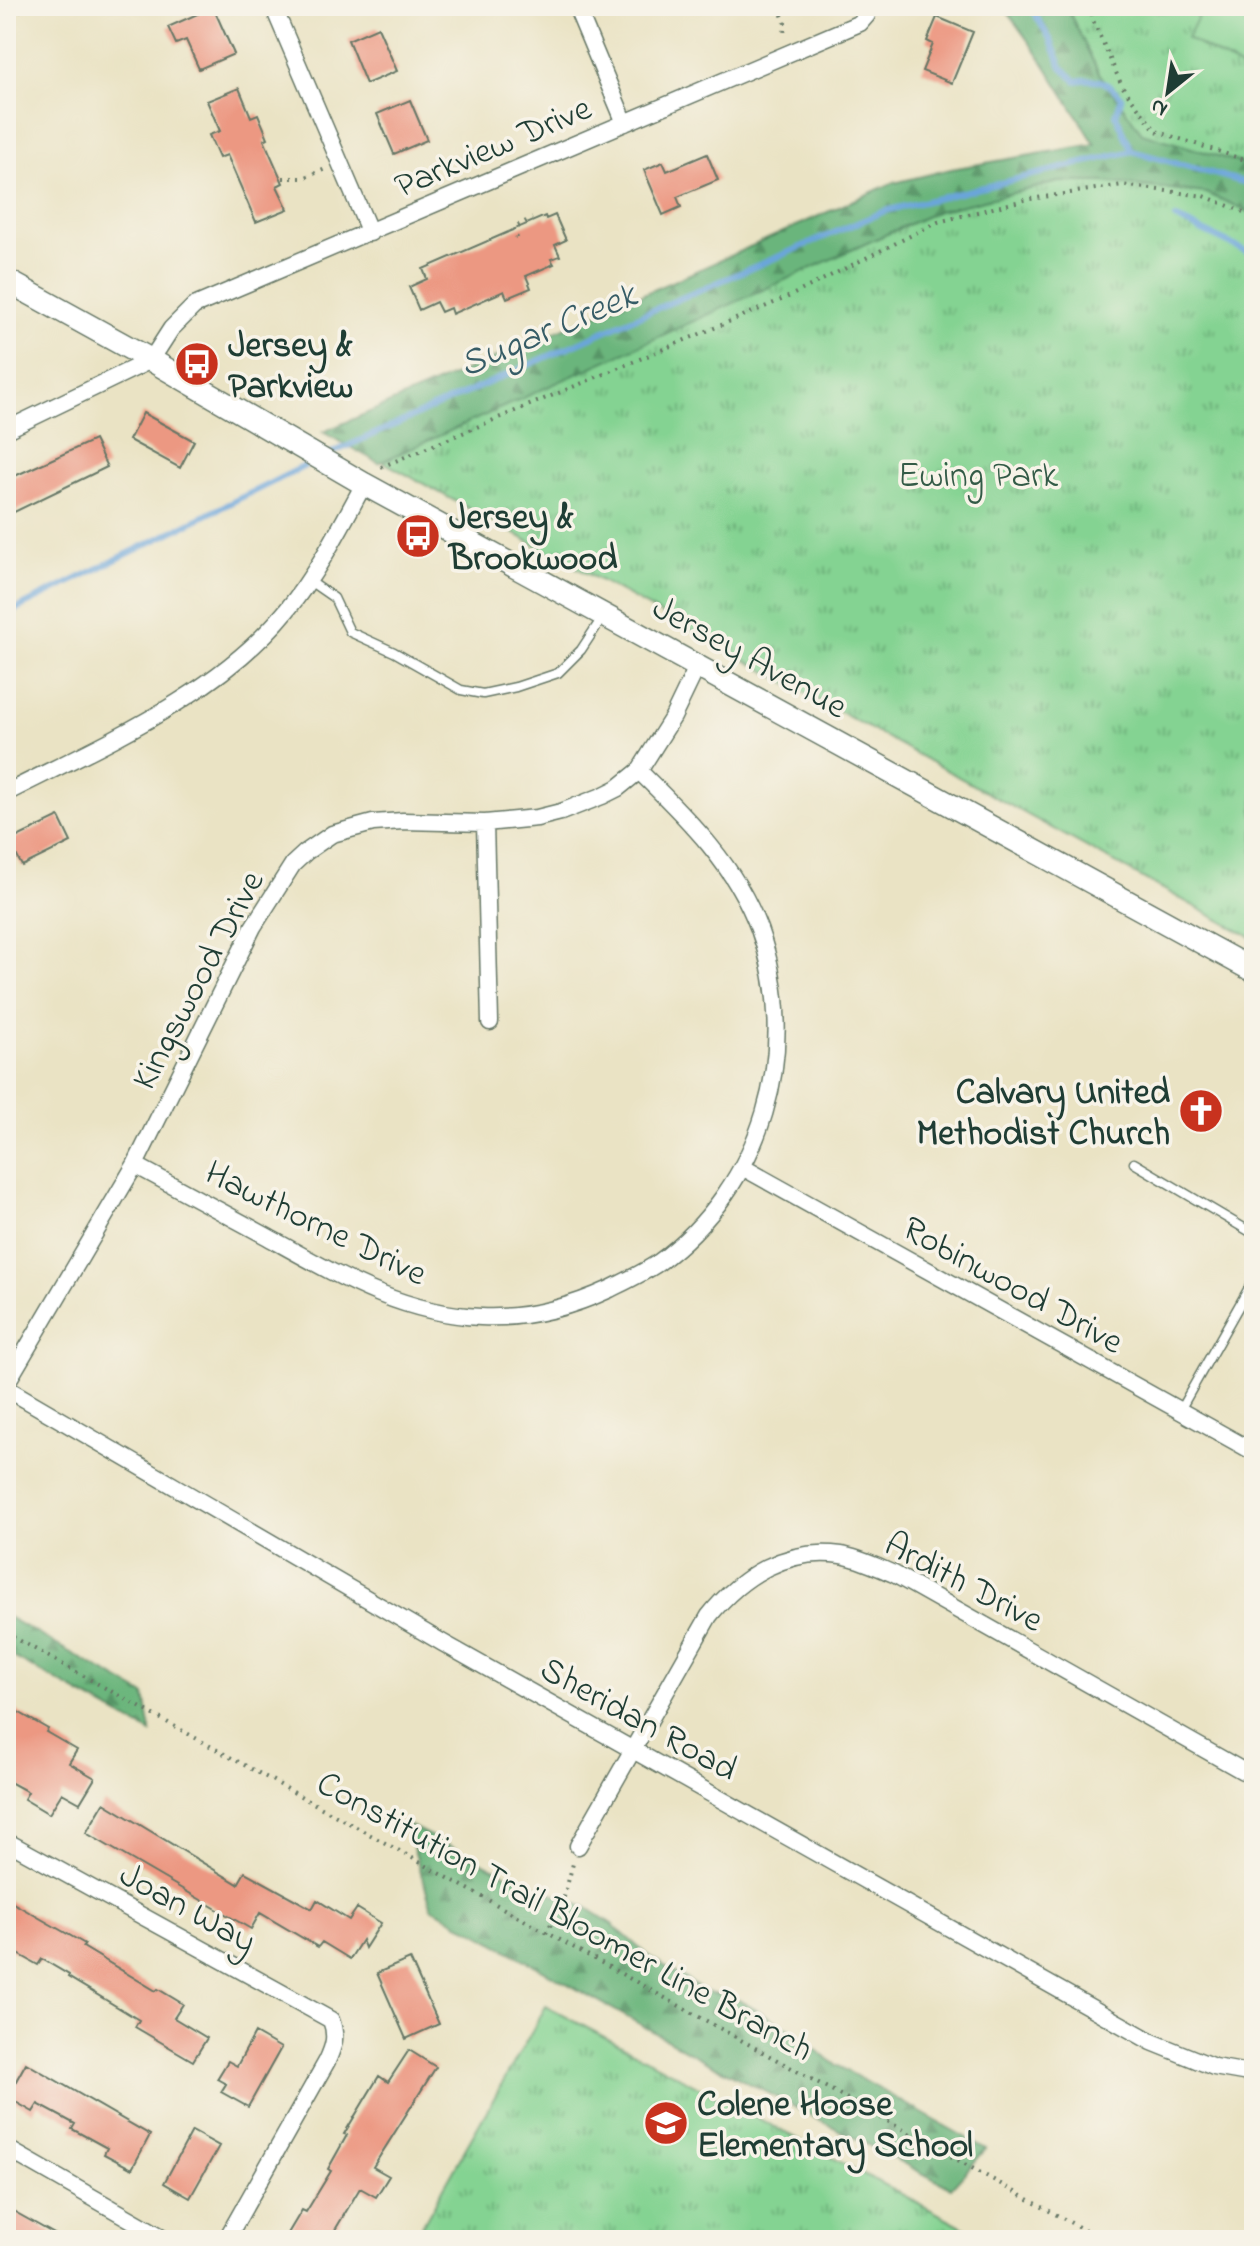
<svg xmlns="http://www.w3.org/2000/svg" width="1260" height="2246" viewBox="0 0 1260 2246" font-family="'Indie Flower',sans-serif">
  <defs>
    <pattern id="grass-tufts" width="24" height="20" patternUnits="userSpaceOnUse" patternTransform="scale(2)"><rect width="24" height="20" fill="#84d392"/><path d="M3 7l-1-3M5 7V3M7 7l1-3M15 17l-1-3M17 17v-4M19 17l1-3" fill="none" stroke="#6bac78"/></pattern>
    <pattern id="forest-firs" width="22" height="20" patternUnits="userSpaceOnUse" patternTransform="scale(2)"><rect width="22" height="20" fill="#6bb57c"/><path d="M5 1l3.5 6h-7zM16 11l3.5 6h-7z" fill="#579466"/></pattern>
  </defs>
  <rect width="100%" height="100%" fill="#f7f3e8"/>
  <filter id="ink" filterUnits="userSpaceOnUse"><feTurbulence type="fractalNoise" baseFrequency=".0125" numOctaves="2"/><feDisplacementMap in="SourceGraphic" scale="16" xChannelSelector="R" yChannelSelector="G"/><feConvolveMatrix kernelMatrix="1 2 1 2 8 2 1 2 1" color-interpolation-filters="sRGB"/></filter>
  <filter id="wash" filterUnits="userSpaceOnUse"><feTurbulence type="fractalNoise" baseFrequency=".006" numOctaves="4" result="noise"/><feDisplacementMap in="SourceGraphic" scale="32" xChannelSelector="R" yChannelSelector="G"/><feGaussianBlur stdDeviation="1.8" result="paint"/><feColorMatrix in="noise" values="0 0 0 0 0 0 0 0 0 0 0 0 0 0 0 0 0 1.4 0 .05"/><feComposite in="paint" operator="in"/></filter>
  <g filter="url(#wash)">
    <rect width="100%" height="100%" fill="#eae3c4"/>
    <path fill="url(#grass-tufts)" stroke="#528863" stroke-width="2" d="M1037 6H1254V939L351 444 885 211 1132 152Z
      M546 2006 988 2240H414Z"/>
    <path fill="url(#forest-firs)" stroke="#457958" stroke-width="2" d="M1003 6H1066L1099 73 1142 133 1254 167V214L1206 193 1104 182H1059L938 211 379 463 323 432 685 276 890 184 951 169 1095 144 1042 60Z
      M6 1616 145 1695 151 1733 6 1653Z
      M406 1824 504 1873 587 1908 612 1924 647 1955 707 1992 731 1996 787 2027 833 2063 986 2149 951 2188 704 2060 432 1908Z"/>
    <path fill="#84d392" stroke="#528863" stroke-width="2" d="M1204 6H1254V75L1187 38Z"/>
    <g fill="none" stroke-linecap="round" stroke-linejoin="round">
      <path stroke="#6aa5da" stroke-width="6" d="M1030 6 1050 39 1062 67 1076 81C1100 77 1105 81 1122 97L1116 115 1132 151
        M1175 218 1254 255
        M325 456 625 322 885 211 1132 151 1254 185
        M6 614 315 461"/>
    </g>
    <g id="blocks">
      <path fill="#ec9882" d="M213 7 234 54 199 69 186 40 176 44 168 27Z
        M937 17 973 32 952 83 922 71 933 44 927 41Z
        M378 27 397 71 366 84 348 40Z
        M239 88 251 117 258 114 268 138 264 140 283 183 277 186 288 209 256 222 227 155 219 158 209 135 220 131 207 101Z
        M410 100 427 140 394 154 377 114Z
        M707 154 718 180 677 197 681 207 663 215 644 170 663 162 667 171Z
        M555 215 566 240 555 245 560 256 551 259 554 264 526 276 531 288 507 298 504 291 452 314 450 308 441 312 436 302 419 310 409 287 427 279 423 269 545 216 546 219Z
        M143 413 194 441 180 468 129 440Z
        M94 440 107 467 6 516V480Z
        M59 817 71 842 22 866 9 841Z
        M6 1705 48 1729 46 1732 77 1750 69 1763 95 1778 80 1803 62 1793 49 1814 24 1799 28 1792 6 1780Z
        M104 1803 238 1884 245 1872 312 1909 317 1900 349 1920 357 1908 381 1923 365 1948 362 1940 350 1959 322 1942 318 1947 260 1913 251 1929 86 1833Z
        M6 1899 85 1944 83 1947 156 1991 158 1989 183 2004 174 2018 207 2038 193 2061 135 2027 139 2020 68 1977 69 1975 42 1959 38 1965 6 1947Z
        M410 1959 439 2024 406 2039 377 1973Z
        M255 2033 281 2048 248 2107 221 2092 226 2084 217 2079 228 2061 237 2066Z
        M409 2050 436 2067 373 2167 389 2176 376 2197 360 2188 329 2240H284L302 2210 306 2212 331 2171 328 2169 347 2135 344 2134 379 2076 388 2082Z
        M26 2063 150 2135 132 2169 104 2154 107 2148 72 2129 75 2124 38 2104 33 2112 7 2097Z
        M192 2131 219 2146 190 2198 164 2183Z
        M6 2207 65 2240H6Z"/>
    </g>
  </g>
  <g filter="url(#ink)">
    <use href="#blocks" fill-opacity="0" stroke="#676" stroke-width="2"/>
    <g fill="none" stroke-linecap="round" stroke-linejoin="round">
      <g stroke="#676" stroke-width="11">
        <path id="lane" d="M308 580 334 598 350 632 394 652 461 690 483 694 516 687 558 673 581 650 602 618
          M1134 1163 1254 1234
          M1180 1410 1254 1279"/>
      </g>
      <g stroke="#676" stroke-width="19">
        <path id="street" d="M273 6 370 233
          M576 6 625 123
          M6 430 151 360 171 329 194 306 860 23 867 15V6
          M6 793C102 744 218 695 287 610 318 572 341 526 364 484
          M485 823 490 1022
          M135 1165C180 1189 224 1213 268 1237 337 1275 401 1314 481 1317 525 1319 571 1307 610 1289 626 1281 643 1273 658 1263 763 1186 803 1051 759 929 736 865 686 817 639 771
          M744 1168 1254 1452
          M6 1384 135 1165 253 927 293 864 306 852 332 834 373 823 403 821 485 823 537 818 561 812 602 796 618 788 639 771 673 717 698 665
          M6 1388 443 1643 1152 2042 1214 2067 1254 2074
          M6 1841 331 2020C337 2036 334 2046 327 2061L226 2240
          M578 1846 709 1616C741 1576 787 1547 841 1555 859 1558 877 1567 894 1574L1243 1771 1254 1772
          M6 2148 167 2240"/>
      </g>
      <g stroke="#676" stroke-width="25">
        <path id="secondary" d="M6 280 151 360 364 484 1254 971"/>
      </g>
      <path stroke="#676" stroke-width="4" stroke-dasharray="2 6" stroke-linecap="butt" d="M12 6 18 11 25 10
        M1090 6 1092 18 1122 86 1156 131 1254 163
        M779 7 785 23 784 35
        M781 14 796 6
        M283 178H303L326 169
        M517 238 513 228 532 218
        M381 467 786 298 938 222 1024 200 1122 185 1204 196 1254 216
        M6 1633 1102 2240
        M546 1933 562 1904 574 1860"/>
      <use href="#lane" stroke="#fff" stroke-width="8"/>
      <use href="#street" stroke="#fff" stroke-width="16"/>
      <use href="#secondary" stroke="#fff" stroke-width="22"/>
    </g>
  </g>
  <defs>
    <g id="bus-disc" transform="scale(2.3)"><circle r="9.5" fill="#c8321e" stroke="#f7f3e8"/><path d="M-5-6H5V4H4V6H2V4H-2V6H-4V4H-5ZM-3.5-4V0h7V-4ZM-3.5 1.2v1.5H-2V1.2ZM2 1.2v1.5H3.5V1.2Z" fill="#fff"/></g>
    <g id="church-disc" transform="scale(2.3)"><circle r="9.5" fill="#c8321e" stroke="#f7f3e8"/><path d="M-1.2-6h2.4v3.5h3.3v2.4h-3.3V6h-2.4V-.1h-3.3v-2.4h3.3Z" fill="#fff"/></g>
    <g id="school-disc" transform="scale(2.3)"><circle r="9.5" fill="#c8321e" stroke="#f7f3e8"/><path d="M0-5L7-2L0 1L-7-2ZM-4 1L0 2.5L4 1V4Q0 6-4 4Z" fill="#fff"/></g>
  </defs>
  <g fill-rule="evenodd">
    <use href="#bus-disc" x="197" y="364"/>
    <use href="#bus-disc" x="418" y="536"/>
    <use href="#church-disc" x="1201" y="1111"/>
    <use href="#school-disc" x="666" y="2123"/>
  </g>
  <g text-anchor="middle" stroke-width="7" stroke-linejoin="round" paint-order="stroke">
    <g font-size="36" fill="#1f3d34" stroke="#f7f3e8">
      <text transform="translate(492 145) rotate(-23)" y="13">Parkview Drive</text>
      <text transform="translate(751 655) rotate(29)" y="13">Jersey Avenue</text>
      <text transform="translate(196 979) rotate(-62)" y="13">Kingswood Drive</text>
      <text transform="translate(317 1221) rotate(26)" y="13">Hawthorne Drive</text>
      <text transform="translate(1014 1283) rotate(29)" y="13">Robinwood Drive</text>
      <text transform="translate(965 1580) rotate(28)" y="13">Ardith Drive</text>
      <text transform="translate(640 1717) rotate(29)" y="13">Sheridan Road</text>
      <text transform="translate(189 1906) rotate(29)" y="13">Joan Way</text>
      <text transform="translate(566 1914) rotate(29)" y="13">Constitution Trail Bloomer Line Branch</text>
    </g>
    <g font-size="36" font-weight="bold" fill="#1f3d34" stroke="#f7f3e8" text-anchor="start">
      <text x="228" y="356">Jersey &amp;<tspan x="228" dy="41">Parkview</tspan></text>
      <text x="449" y="528">Jersey &amp;<tspan x="449" dy="41">Brookwood</tspan></text>
      <text x="1170" y="1103" text-anchor="end">Calvary United<tspan x="1170" dy="41">Methodist Church</tspan></text>
      <text x="697" y="2115">Colene Hoose<tspan x="697" dy="41">Elementary School</tspan></text>
    </g>
    <g font-size="36" fill="#335b47" stroke="#f7f3e8">
      <text x="978" y="486">Ewing Park</text>
    </g>
    <g font-size="38" font-style="italic" fill="#365c66" stroke="#f7f3e8">
      <text transform="translate(547 328) rotate(-23)" y="13">Sugar Creek</text>
    </g>
  </g>
  <rect width="1260" height="2246" fill="none" stroke="#f7f3e8" stroke-width="32"/>
  <g transform="translate(1168 92) rotate(210)" stroke="#f7f3e8" stroke-width="6" paint-order="stroke">
  <path d="M0-6L14 30L0 20L-14 30Z" fill="#1f3d34"/>
  <text y="-12" font-size="22" font-weight="bold" text-anchor="middle" fill="#1f3d34">N</text>
  </g>
</svg>
